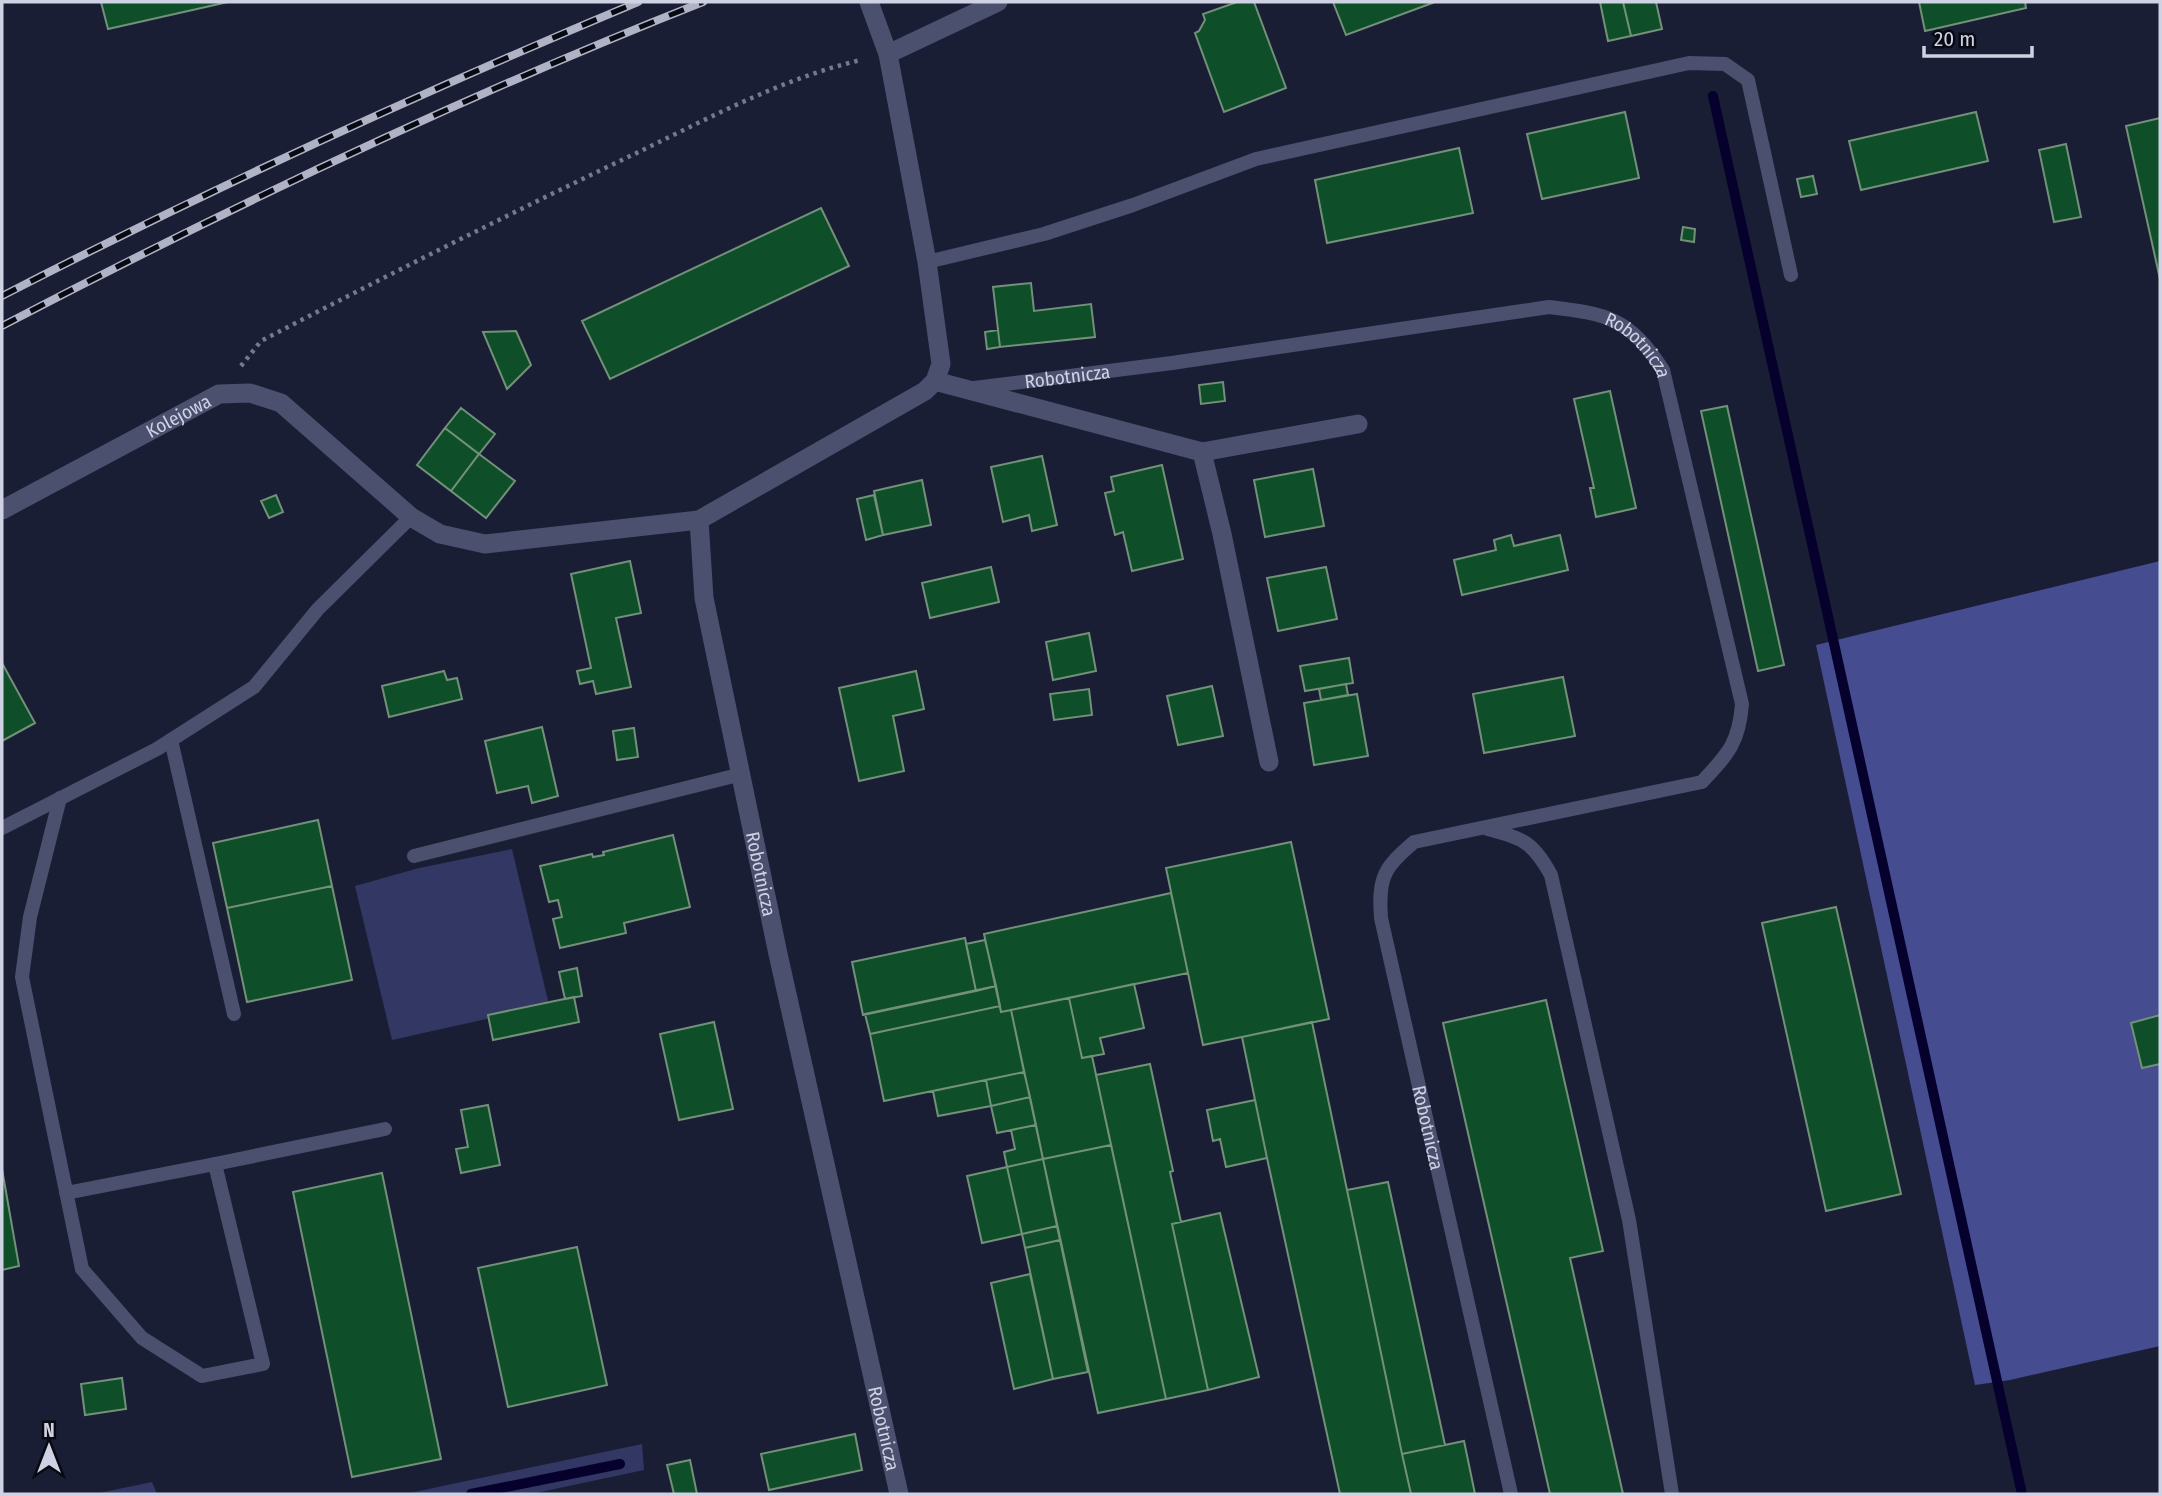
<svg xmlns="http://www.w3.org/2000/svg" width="2162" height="1496" viewBox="0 0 2162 1496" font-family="'Fira Sans Condensed',sans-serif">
  <rect width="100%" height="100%" fill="#1a1e35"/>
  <path fill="#323763" d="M512 849 549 1005 392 1040 355 886 419 868Z
    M642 1444 644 1470 531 1494H405Z
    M152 1482 157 1494H94Z"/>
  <path fill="#454c90" d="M2160 561V1346L2010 1380 1975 1385 1816 645Z"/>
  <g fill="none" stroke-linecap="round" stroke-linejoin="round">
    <path stroke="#06002c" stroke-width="10" d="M1713 96 2022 1494
      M471 1494 620 1464"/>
  </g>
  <path fill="#0e4e29" stroke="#73907a" stroke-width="2" d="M101 2H228L108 29Z
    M1237 2H1254L1286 88 1224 112 1195 33 1199 31 1205 20 1203 14Z
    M1333 2H1435L1346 35Z
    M1600 2H1623L1631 36 1608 41Z
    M1623 2H1656L1662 29 1631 36Z
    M1919 2H2025L2026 8 1925 31Z
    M1625 112 1639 178 1542 199 1527 134Z
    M1976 112 1988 161 1861 190 1849 141Z
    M2160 118V279L2126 126Z
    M2066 144 2081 217 2054 222 2039 150Z
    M1459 148 1473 213 1327 243 1315 180Z
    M1813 176 1817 194 1801 197 1797 179Z
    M821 208 849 266 610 379 582 321Z
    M1683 227 1695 229 1694 242 1681 240Z
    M1031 283 1034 311 1091 304 1095 337 1000 347 993 287Z
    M998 330 1000 347 987 349 985 332Z
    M516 331 531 365 507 389 483 332Z
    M1223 382 1225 401 1201 404 1199 385Z
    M1610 391 1636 508 1596 517 1590 488H1594L1574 399Z
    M1727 406 1784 665 1758 671 1701 411Z
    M461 408 495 434 479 454 445 428Z
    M445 428 479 454 451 491 417 465Z
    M479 454 515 481 486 518 451 491Z
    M1042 456 1057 525 1032 531 1029 515 1003 522 991 467Z
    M1162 465 1183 559 1132 571 1123 532 1115 535 1105 493 1114 491 1111 477Z
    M1313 469 1324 526 1265 537 1254 480Z
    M922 480 931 525 883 535 874 491Z
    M276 495 283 512 269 518 261 501Z
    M874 495 883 535 866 540 857 499Z
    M1511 535 1514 546 1560 535 1568 570 1462 595 1454 560 1496 550 1494 540Z
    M630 561 641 613 616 618 631 687 596 694 593 681 580 684 577 671 591 668 571 574Z
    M991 567 999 602 930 618 922 583Z
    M1326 567 1337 619 1278 631 1267 578Z
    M1089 633 1096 671 1053 680 1046 642Z
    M1349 658 1353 683 1305 691 1300 666Z
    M2 663 35 723 2 741Z
    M444 671 447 680 457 678 462 699 389 717 382 686Z
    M916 671 924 709 893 716 904 771 859 781 839 688Z
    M1563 677 1575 736 1484 753 1473 694Z
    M1346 684 1348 695 1321 700 1319 689Z
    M1212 686 1223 736 1178 745 1167 696Z
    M1089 689 1092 715 1054 720 1050 694Z
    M1357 694 1368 756 1314 765 1304 703Z
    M542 727 558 796 532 803 528 786 497 793 485 741Z
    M634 728 638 757 617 760 613 731Z
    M318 820 332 886 227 908 213 843Z
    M673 835 690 907 624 923 626 933 560 948 553 919 562 917 558 900 549 902 540 866 592 854 593 857 604 855 603 852Z
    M1291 842 1329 1019 1203 1045 1166 868Z
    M332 886 352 980 247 1002 227 908Z
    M1171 893 1188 973 1001 1012 984 934Z
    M1836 907 1901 1194 1826 1211 1762 923Z
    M965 938 976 991 863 1015 852 962Z
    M985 940 996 986 976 991 966 944Z
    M577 968 582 996 565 999 559 972Z
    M1134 984 1144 1028 1100 1038 1104 1054 1082 1058 1069 998Z
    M996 986 1000 1006 870 1034 865 1014Z
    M574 997 579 1022 493 1040 488 1015Z
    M1069 998 1082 1058 1092 1056 1111 1145 1043 1159 1011 1010Z
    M1546 1000 1603 1251 1570 1258 1623 1494H1550L1443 1023Z
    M1000 1006 1001 1012 1011 1010 1024 1072 884 1101 870 1034Z
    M2160 1015V1064L2142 1068 2131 1023Z
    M714 1022 733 1109 679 1120 660 1034Z
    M1312 1022 1402 1454 1411 1494H1340L1267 1158 1242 1037Z
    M1150 1064 1173 1171 1170 1172 1181 1222 1172 1224 1208 1390 1166 1399 1096 1075Z
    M1024 1072 1030 1097 991 1106 986 1080Z
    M986 1080 991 1106 938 1116 933 1091Z
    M1030 1097 1036 1125 997 1133 991 1106Z
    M1255 1100 1267 1158 1226 1167 1220 1139 1213 1141 1207 1110Z
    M488 1105 500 1165 461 1173 456 1149 468 1147 461 1110Z
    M1036 1125 1043 1159 1007 1167 1004 1152 1015 1149 1011 1130Z
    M1111 1145 1166 1399 1098 1413 1043 1159Z
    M1043 1159 1057 1226 1022 1234 1007 1167Z
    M1007 1167 1022 1234 982 1243 967 1176Z
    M2 1169 19 1266 2 1270Z
    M382 1173 441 1459 352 1477 293 1192Z
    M1388 1182 1445 1445 1402 1454 1347 1190Z
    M1220 1213 1259 1377 1208 1390 1172 1224Z
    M1057 1226 1060 1240 1025 1248 1022 1234Z
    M1060 1240 1088 1372 1053 1379 1025 1248Z
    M577 1247 607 1385 508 1407 478 1268Z
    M1030 1274 1053 1379 1014 1389 991 1283Z
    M122 1378 126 1409 85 1415 81 1384Z
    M855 1434 862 1470 769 1490 761 1454Z
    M1464 1441 1475 1494H1411L1402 1454Z
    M690 1460 697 1494H674L667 1465Z"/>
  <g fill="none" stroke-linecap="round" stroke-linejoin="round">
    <path stroke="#75798d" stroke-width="4.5" stroke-dasharray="3.5 5" stroke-linecap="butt" d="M241 366 261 341C382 278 503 217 626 158 702 122 779 79 861 60"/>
    <g stroke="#4b506e" stroke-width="14">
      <path d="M927 262 1044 234 1133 205 1256 159 1689 63 1725 64 1748 80 1791 275"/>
      <path id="s1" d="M974 388 1172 363 1549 307C1608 314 1629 318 1663 370L1742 704C1739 743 1728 754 1702 782L1414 842C1384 868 1378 877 1381 918L1511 1494"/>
      <path d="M171 740 234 1014"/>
      <path d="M60 798 30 917 22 977 82 1269 142 1338 202 1376 263 1364 215 1164 66 1193"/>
      <path d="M2 828 157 749 254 687 318 609 411 517"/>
      <path d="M1488 829C1524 839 1533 842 1551 875L1629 1220 1672 1494"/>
      <path d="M414 856 742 774"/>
      <path d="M215 1164 385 1129"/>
    </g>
    <g stroke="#4b506e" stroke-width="19">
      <path d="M888 54 998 2"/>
      <path d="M935 381 1202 452 1222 534 1269 762"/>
      <path d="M1202 452 1358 424"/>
      <path id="s2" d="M2 510 219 394 250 393 281 403 411 517 440 534 485 544 699 520 925 391 935 381 941 364 927 262 888 54 869 2"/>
      <path id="s3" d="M699 520 704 598 778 954 899 1494"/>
    </g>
    <g stroke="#b0b3c5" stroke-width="8">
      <path id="rail" d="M2 296C210 189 422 92 638 2
        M2 326C230 207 464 96 703 2"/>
    </g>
    <use href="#rail" stroke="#070913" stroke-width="5" stroke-dasharray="16" stroke-linecap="butt"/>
  </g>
  <g text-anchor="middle" stroke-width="5" stroke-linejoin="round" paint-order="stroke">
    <g font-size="19" fill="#cfd2e3" stroke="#070913">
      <text dy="7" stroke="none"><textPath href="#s1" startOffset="682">Robotnicza</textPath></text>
      <text dy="7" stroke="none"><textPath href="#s1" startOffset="94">Robotnicza</textPath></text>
      <text dy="7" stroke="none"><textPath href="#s2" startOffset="200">Kolejowa</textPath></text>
      <text dy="7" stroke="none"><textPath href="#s3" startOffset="360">Robotnicza</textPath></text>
      <text dy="7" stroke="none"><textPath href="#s1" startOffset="1748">Robotnicza</textPath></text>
      <text dy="7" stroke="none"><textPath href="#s3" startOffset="928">Robotnicza</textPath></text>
    </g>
  </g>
  <rect width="2162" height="1496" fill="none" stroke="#cfd2e3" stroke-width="7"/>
  <g transform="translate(49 1447)" stroke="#070913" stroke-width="5" paint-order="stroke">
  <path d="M0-5L12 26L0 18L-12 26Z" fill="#cfd2e3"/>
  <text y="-10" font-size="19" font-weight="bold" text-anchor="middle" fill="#cfd2e3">N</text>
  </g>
  <path d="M1924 46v10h108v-10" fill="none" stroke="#cfd2e3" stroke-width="3.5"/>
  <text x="1934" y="46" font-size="21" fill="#cfd2e3" stroke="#070913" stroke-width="5" paint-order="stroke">20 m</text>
</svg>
